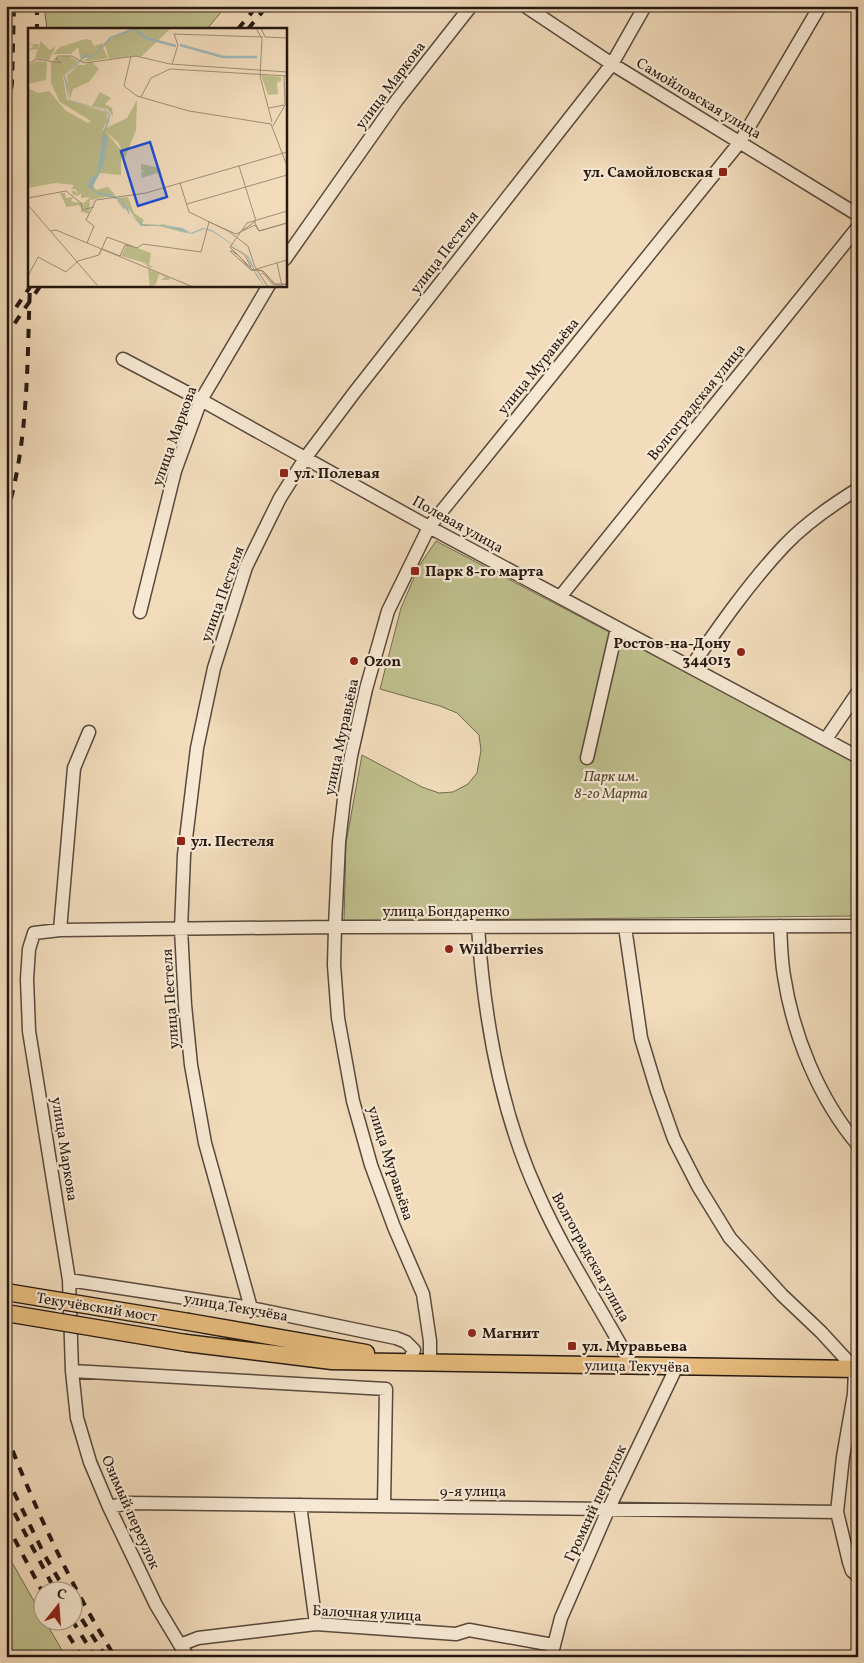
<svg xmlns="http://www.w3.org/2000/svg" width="864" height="1663" viewBox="0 0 864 1663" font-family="Vollkorn,serif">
  <rect width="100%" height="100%" fill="#f2dcbc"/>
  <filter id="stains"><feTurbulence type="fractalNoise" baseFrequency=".004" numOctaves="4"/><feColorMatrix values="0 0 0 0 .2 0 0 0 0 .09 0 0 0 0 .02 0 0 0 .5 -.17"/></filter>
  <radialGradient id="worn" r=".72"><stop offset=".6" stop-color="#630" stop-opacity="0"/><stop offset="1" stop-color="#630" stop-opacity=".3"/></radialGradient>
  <path fill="#bfbf8d" stroke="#726c4f" d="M44 6H226L207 29H47Z
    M436 541 858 763V916L344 921 346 843 362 755 422 787 439 793 453 792 468 784 477 773 481 750 479 735 457 713 440 706 380 689 401 608 419 566Z
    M6 1552 42 1615V1620L45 1621 66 1657H6Z"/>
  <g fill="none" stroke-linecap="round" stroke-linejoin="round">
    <g stroke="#59493c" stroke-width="15">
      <path id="minor" d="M525 6 612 64 858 215
        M285 259 397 100 471 6
        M123 359 201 400 429 527 858 757
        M560 597 858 227
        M140 612 175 471 201 400 269 285
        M691 667C720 625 750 582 785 545 806 523 832 505 858 489
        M826 739 858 692
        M587 758 617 628
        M780 926C781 942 781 959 784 976 793 1035 819 1099 858 1145
        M478 927C484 1019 500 1112 539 1196 565 1255 602 1309 632 1366
        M625 927 641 1038 657 1091 674 1139 698 1186 730 1238 782 1295 821 1332 855 1369 854 1394 843 1457 837 1512 849 1562 852 1571 858 1576
        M60 930 74 768 89 732
        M69 1280 251 1308 396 1338 406 1342 414 1350 409 1361
        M251 1308 205 1143 191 1065 185 1005 181 929 184 855 197 748 214 668 246 567 280 498 306 457 354 393 612 64 645 6
        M430 1362V1341L423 1294 394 1227 371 1165 353 1101 338 1018 334 965 335 927 339 842 344 799 351 756 366 689 388 611 429 527 740 142 820 6
        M72 1371 386 1389 384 1506
        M300 1505 316 1624
        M109 1507 129 1503 837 1512
        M180 1645 198 1638 316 1624 456 1634 469 1630 553 1645
        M188 1657 180 1645 156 1605 109 1507 90 1462 77 1418 72 1371 69 1280 29 1031 27 979 29 949 34 933 60 930 335 927 858 926
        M551 1657 561 1618 609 1508 677 1366"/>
    </g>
    <g stroke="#261811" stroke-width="19">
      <path id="major" d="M189 1322 366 1353
        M186 1343 332 1361 858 1369"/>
    </g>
    <use href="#minor" stroke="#f7e8d3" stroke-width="12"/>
    <use href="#major" stroke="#e9be7e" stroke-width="16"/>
    <path stroke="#261811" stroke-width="4" stroke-dasharray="9 9" stroke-linecap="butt" d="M37 6V29
      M238 29 257 6
      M248 29 267 6
      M6 124 12 83 14 6
      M6 322 30 287
      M6 339 10 330 41 285
      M6 516C29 442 27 362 30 285
      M6 1434C36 1511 71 1586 115 1657
      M6 1476 45 1556 65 1590
      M6 1497 55 1590
      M6 1523 42 1591
      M72 1604 106 1657
      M59 1620 82 1657
      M72 1620 95 1657"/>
    <g stroke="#261811" stroke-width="19" stroke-linecap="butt">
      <path id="major-bridge" d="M6 1292 189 1322
        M6 1313 186 1343"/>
    </g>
    <use href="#major-bridge" stroke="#e9be7e" stroke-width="16"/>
  </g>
  <g fill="#8f2418" stroke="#f7e8d3" stroke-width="2">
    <rect x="718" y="167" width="10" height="10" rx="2.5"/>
    <rect x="279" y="468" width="10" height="10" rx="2.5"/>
    <rect x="410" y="566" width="10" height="10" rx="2.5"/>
    <circle cx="741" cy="652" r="5"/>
    <circle cx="354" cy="661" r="5"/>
    <rect x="176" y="836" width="10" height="10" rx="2.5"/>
    <circle cx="449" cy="949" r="5"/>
    <circle cx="472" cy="1333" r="5"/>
    <rect x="567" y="1341" width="10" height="10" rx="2.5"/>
  </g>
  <g text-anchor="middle" stroke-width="4.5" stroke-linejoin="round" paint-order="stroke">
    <g font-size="15" fill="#261811" stroke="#f7e8d3">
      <text transform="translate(390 85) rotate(-53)" y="5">улица Маркова</text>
      <text transform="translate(699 98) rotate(31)" y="5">Самойловская улица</text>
      <text transform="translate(444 252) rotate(-52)" y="5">улица Пестеля</text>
      <text transform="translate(538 366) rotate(-51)" y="5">улица Муравьёва</text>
      <text transform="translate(696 402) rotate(-51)" y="5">Волгоградская улица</text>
      <text transform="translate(174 436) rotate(-70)" y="5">улица Маркова</text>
      <text transform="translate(458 524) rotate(29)" y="5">Полевая улица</text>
      <text transform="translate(222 594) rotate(-70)" y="5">улица Пестеля</text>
      <text transform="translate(341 737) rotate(-78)" y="5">улица Муравьёва</text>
      <text x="446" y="916">улица Бондаренко</text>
      <text transform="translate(170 999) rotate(-94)" y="5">улица Пестеля</text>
      <text transform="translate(65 1149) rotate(81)" y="5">улица Маркова</text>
      <text transform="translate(391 1163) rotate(72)" y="5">улица Муравьёва</text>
      <text transform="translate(591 1257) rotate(61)" y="5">Волгоградская улица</text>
      <text transform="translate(97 1307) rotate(9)" y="5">Текучёвский мост</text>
      <text transform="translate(236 1307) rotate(10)" y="5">улица Текучёва</text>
      <text transform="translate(637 1366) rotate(1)" y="5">улица Текучёва</text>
      <text x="473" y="1496">9-я улица</text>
      <text transform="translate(595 1503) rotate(-65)" y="5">Громкий переулок</text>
      <text transform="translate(131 1512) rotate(66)" y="5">Озимый переулок</text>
      <text transform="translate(367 1613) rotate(3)" y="5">Балочная улица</text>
    </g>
    <g font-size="15" font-weight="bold" fill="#261811" stroke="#f7e8d3" text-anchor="start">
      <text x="713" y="177" text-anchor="end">ул. Самойловская</text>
      <text x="294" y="478">ул. Полевая</text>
      <text x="425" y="576">Парк 8-го марта</text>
      <text x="731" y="648" text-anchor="end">Ростов-на-Дону<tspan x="731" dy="17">344013</tspan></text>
      <text x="364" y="666">Ozon</text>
      <text x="191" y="846">ул. Пестеля</text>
      <text x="459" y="954">Wildberries</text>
      <text x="482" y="1338">Магнит</text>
      <text x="582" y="1351">ул. Муравьева</text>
    </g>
    <g font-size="15" font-style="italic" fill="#544a36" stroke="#f7e8d3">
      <text x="611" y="781">Парк им.<tspan x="611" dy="17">8-го Марта</tspan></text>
    </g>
  </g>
  <g transform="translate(28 28)">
    <rect width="259" height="259" fill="#f2dcbc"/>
    <path d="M106 0H143L114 28 81 31 77 17 86 9ZM57 11 63 12 66 18 75 15 74 18 80 30 53 34 61 29 58 28 53 33 50 19 43 26H25L32 19ZM12 13 22 22 28 18 21 32 7 30 10 21 0 22 6 18 0 16H10L11 21ZM41 28 50 33 35 49 39 72 78 84 80 92 74 102 99 90 109 72 108 102 97 130 90 114 78 104 93 122V147L72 145 65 157 68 162 80 159 88 168 69 165 84 168 67 171 63 178 66 171 62 172 61 186 51 183 55 182 51 177 38 179 37 184 38 178 32 165H37L38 170 45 169 43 173 46 174 56 175 62 169 53 170V165L50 168 44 166 45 162 51 166 47 161H43L46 157 27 155 0 160V60L10 65 21 63 38 83 60 95 63 93 32 74 23 55V35L28 29ZM9 33 19 34 18 52 0 56V37ZM63 33 71 41 61 54 45 61 42 71 39 48 50 37 41 43 48 37H57ZM233 47 253 49V53L249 55 250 66 240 67ZM72 64 83 70 77 76 84 80 85 89 79 81 64 78ZM113 136 132 140 133 144 114 150 113 144 117 143 113 142ZM100 169 106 185 116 192 114 196H135L142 198 131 196 119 197H131L150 201 161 206 131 198H113L97 176 96 182 89 173 91 171 96 176 91 170ZM99 216 123 225 121 237 125 239 121 240 117 235 93 228ZM120 241 142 250 141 252H133L137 249 131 246 128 256 122 259Z" fill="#bfbf8d"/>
    <path d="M105 0 99 5 84 10 67 28 56 30 37 48 40 57 41 72 78 82 82 87 81 94 76 105 80 110 75 138 64 160 69 164 81 166 93 171 100 180 102 187 116 197H136L154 200 163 205 175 200 184 202 197 211 217 225 220 228 223 233 227 243 237 259 229 249 217 225 185 204 176 201 164 206 136 198H114L101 186 92 172 70 166 60 159 61 151 69 146 75 105 81 88 76 82 41 73 36 49 57 26 65 28 82 9Z" fill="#9eb9ba"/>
    <path fill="none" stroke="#9eb9ba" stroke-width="2.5" d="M104 0 118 10 148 18M152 17 195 29H229"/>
    <path fill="none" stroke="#a08e78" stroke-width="1" d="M228 0 234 11 232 48 244 94M233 0 237 9 259 10M103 28 96 58 109 68 161 83 243 96 259 138M0 36 9 31 33 35 28 30 30 28H44L56 35 108 28 142 36 259 44M144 36 150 17 146 6 235 9M113 69 123 50 142 41 259 48M241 80 256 77M245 98 257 77 256 48M211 138 228 193M152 155 161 184 200 203 220 218 227 239 240 259M0 170 38 163 53 175 54 182 66 179M159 176 259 147M0 177 69 257M259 183 219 195 202 219 225 242 259 232M226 193 231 203 259 195M215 202 228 193M22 203 28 202 165 259M59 215 66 198 58 192 68 172 118 165 259 124M202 218 216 226 223 239M202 223H204L211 228 223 242H232L235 243 247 256H259L251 257H249L246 256 235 243 223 242ZM71 226 74 221 92 228 97 217 104 218M249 235 254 258M233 246 235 245 245 257M0 248 10 229 38 244 50 233 71 227 79 209 109 220 115 216 173 224 181 194 208 206 227 197 231 203 259 195"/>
    <path fill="#1d4ed8" fill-opacity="0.15" stroke="#1d4ed8" stroke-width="2.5" d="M122 114 139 169 110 178 93 123Z"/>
    <rect width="259" height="259" fill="none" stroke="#261811" stroke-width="2.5"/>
  </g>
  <rect width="864" height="1663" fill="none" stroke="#f2dcbc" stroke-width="25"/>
  <rect x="8" y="8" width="849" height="1648" fill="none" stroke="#261811" stroke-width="2.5"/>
  <rect x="12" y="12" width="839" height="1638" fill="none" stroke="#261811"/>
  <g transform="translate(58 1606) rotate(17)"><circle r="24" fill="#f7e8d3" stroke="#a39585"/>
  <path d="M0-4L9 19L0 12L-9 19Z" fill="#8f2418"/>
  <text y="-8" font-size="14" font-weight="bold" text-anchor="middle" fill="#261811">С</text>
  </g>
  <rect width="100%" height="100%" filter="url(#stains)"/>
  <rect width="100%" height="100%" fill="url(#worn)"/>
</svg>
